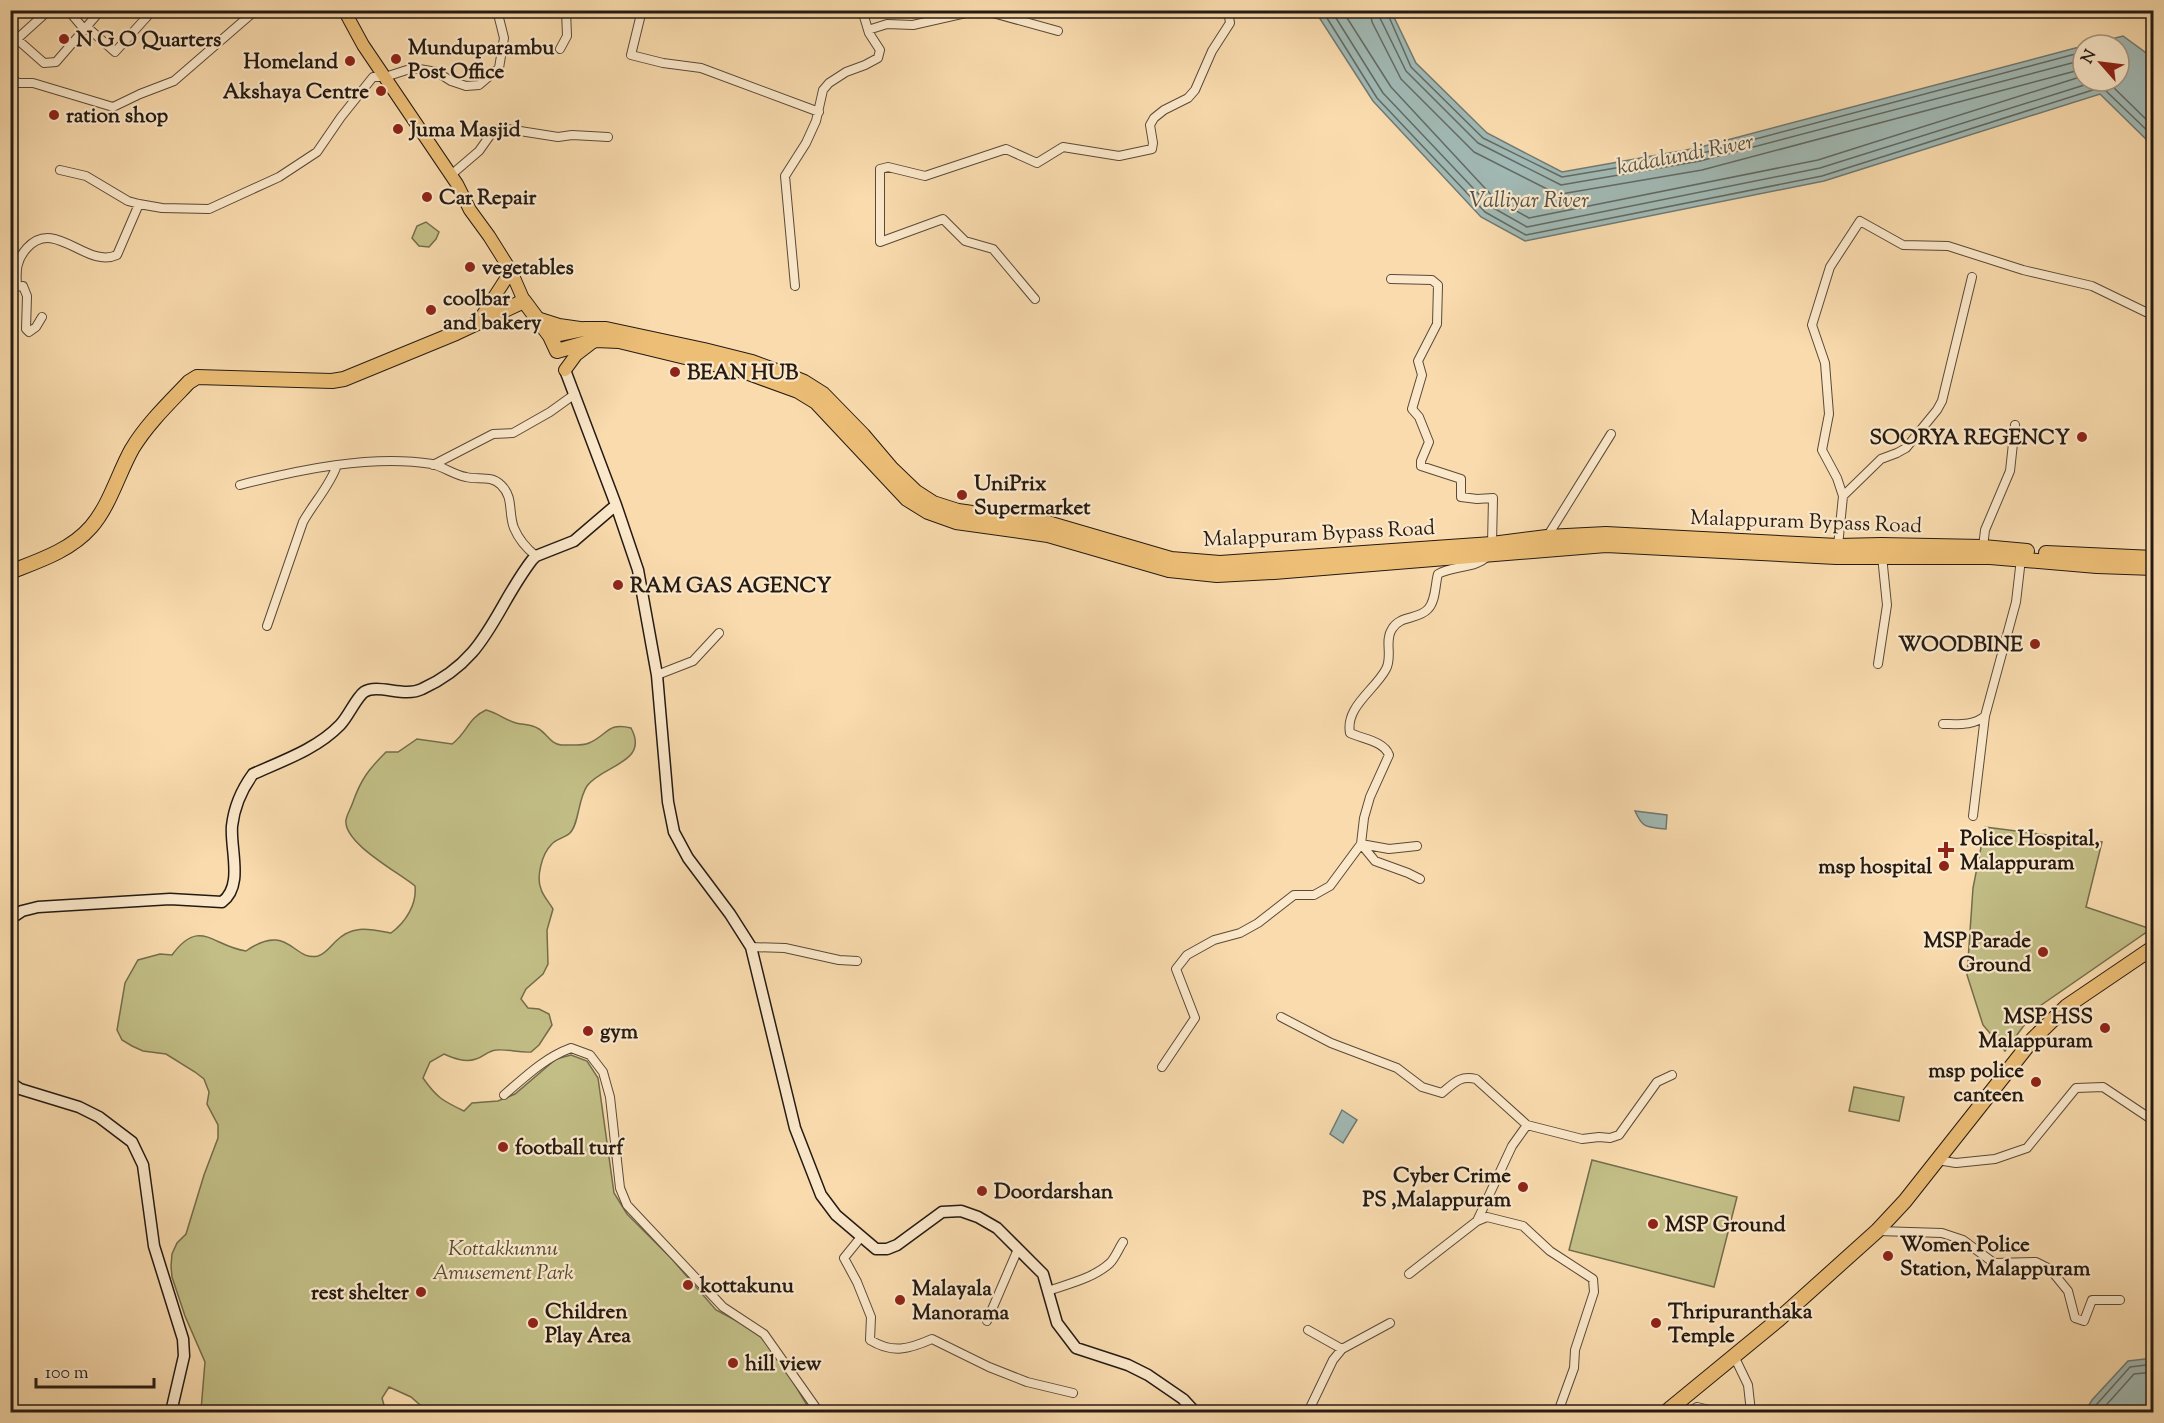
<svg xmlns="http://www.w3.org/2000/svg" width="2164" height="1423" viewBox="0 0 2164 1423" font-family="'Sorts Mill Goudy',serif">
  <rect width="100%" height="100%" fill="#f9dbad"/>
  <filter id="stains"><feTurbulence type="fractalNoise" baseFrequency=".00333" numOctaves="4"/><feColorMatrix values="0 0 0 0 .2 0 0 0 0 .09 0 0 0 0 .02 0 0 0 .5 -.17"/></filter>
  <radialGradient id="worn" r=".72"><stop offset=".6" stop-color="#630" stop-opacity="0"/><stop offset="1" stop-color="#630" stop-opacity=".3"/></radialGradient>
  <path fill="#c2be86" stroke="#736c4c" stroke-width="1.5" d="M426 222 439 232 436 239 429 247 419 246 412 238 417 226Z
    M486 710C498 713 505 720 516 723 524 725 531 724 539 729 547 734 551 744 561 745 568 745 583 746 589 743 608 735 607 722 631 728 650 763 602 765 587 786 578 799 579 824 570 833 565 838 555 839 551 845 542 854 536 877 541 889 543 896 549 902 553 909L547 930 548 964 543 974 526 989 521 999 528 1008 539 1009 549 1014 552 1025 539 1045 531 1052C519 1053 509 1049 497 1050 488 1050 484 1057 476 1059 465 1063 453 1058 444 1054L430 1062 423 1078C437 1098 443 1101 464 1111L472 1103 498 1101 515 1094 556 1059 571 1055 587 1061 598 1078 614 1193 627 1214 671 1258 716 1310 756 1331 778 1356 811 1412H428L411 1397 389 1387 382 1398 386 1412H202L201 1410 205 1362 185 1316 172 1277 171 1266 172 1254 177 1243 186 1234 204 1175 218 1138V1125L207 1104 209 1092 204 1079 195 1072 166 1054 143 1051 132 1046 122 1040 117 1030 125 983 138 960 160 954 172 955C200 917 212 946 246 951 289 921 293 962 318 956 325 954 330 947 335 942 352 924 370 929 391 933 406 922 417 904 415 886 398 872 343 843 346 820 347 814 351 808 353 802 361 779 369 769 386 752H398L417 739 452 744C467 733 468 718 486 710Z
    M1985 827 2102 842 2086 907 2151 929 2037 1008 2005 1051 1983 1025 1967 975 1973 888Z
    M1854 1087 1904 1097 1899 1121 1849 1111Z
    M1592 1160 1737 1197 1714 1287 1569 1250Z"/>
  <path fill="#a1b9b4" stroke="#6f7974" stroke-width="1.5" d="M1315 11H1391L1416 63 1487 133 1562 172 1697 148 2083 46V81H2119V45H2087L2123 36 2153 58V146L2100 94 1824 181 1525 241 1481 217 1373 101Z
    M1635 811 1667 815 1666 829C1647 827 1643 829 1635 811Z
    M1342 1110 1357 1120 1343 1143 1330 1134Z
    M2153 1358V1412H2085L2092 1400 2128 1361Z"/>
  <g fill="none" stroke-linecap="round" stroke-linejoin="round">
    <path stroke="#626a64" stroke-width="1.5" d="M1322 10 1377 98 1485 212 1526 235 1822 176 2099 88 2105 90 2154 137
      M1331 10 1383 93 1490 206 1527 227 1820 168 2097 81
      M1342 10 1391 87 1495 199 1529 218 1818 160 2083 76
      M1370 10 1372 22 1401 79 1474 152 1551 191 1561 194 1702 170 2083 69
      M1379 10 1380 18 1406 71 1478 143 1561 185 1700 161 2083 60
      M1386 10 1411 67 1483 138 1562 177 1699 154 2083 52
      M2103 81 2110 84 2154 127
      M2092 1412 2097 1404 2130 1367 2154 1364
      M2100 1412 2134 1374 2154 1372"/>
    <g stroke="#594a3a" stroke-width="10">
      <path id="street" d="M68 10 84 29
        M642 10 631 55 663 63 701 68 819 112
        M982 10 1058 31
        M87 27 115 52 153 10
        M868 30 887 24 913 25 979 10
        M10 33 44 63 56 62 101 10
        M17 39 49 10
        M560 49 567 36 566 10
        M10 77 18 83H33L113 107 140 94 174 81 256 10
        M60 170 86 176 128 201 139 204 162 208 209 209 279 177 317 152 341 117 373 77H385L413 68 437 72 451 81 466 86 479 85 499 68 504 38 497 10
        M451 175 479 151 491 134 501 128 558 137 572 135 608 137
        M1391 279 1432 280 1438 285 1437 324 1418 361 1422 375 1412 409 1419 417 1429 442 1421 461V466L1461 479V497L1477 499 1493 498 1492 544
        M17 286C16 271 16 260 27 248 55 217 86 269 117 255L139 204
        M795 286 785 176 806 143 816 121 823 90 829 83 846 72 865 65 878 58 880 50 869 33 862 10
        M10 298 14 287 23 286 27 296 26 329 29 332 36 327 42 317
        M1035 299 993 249 965 241 943 219 880 242V169L888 167 925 176 1006 149 1037 163 1063 147 1119 156 1152 149 1153 143 1150 125 1154 118 1164 110 1188 98 1195 90 1212 51 1230 23 1228 10
        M433 465 493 434 513 433 550 412 575 394
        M240 485C298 470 372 454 432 464 444 467 454 475 466 477 478 480 491 475 501 485 514 497 508 513 514 528 519 540 526 548 536 556
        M1843 496 1881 459 1897 453 1906 448 1937 410 1942 401 1972 277
        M1547 537 1611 434
        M1838 546 1843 496 1837 478 1822 450 1829 414 1825 363 1812 325 1830 267 1860 221 1903 245 1948 246 2023 270 2092 286 2154 316
        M1983 547 1985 530 2010 471 2015 425
        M267 626 303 522C314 502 330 486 337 465
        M1878 664 1887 605 1882 556
        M657 675 693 661 719 633
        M1943 724C1958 724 1973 726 1985 716L2016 602 2021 559
        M1973 816 1985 716
        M1417 846 1389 849 1361 844 1375 861 1408 873 1420 879
        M751 947 785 948 839 960 857 961
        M1281 1017 1331 1043 1397 1068 1422 1087 1442 1093C1454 1083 1460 1075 1476 1079L1527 1125
        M1162 1067 1195 1018 1176 969 1187 955 1214 940 1240 933 1258 923 1294 895H1314L1330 886 1361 844 1364 818 1370 797 1389 755C1384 741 1363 739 1350 733 1345 707 1375 690 1386 669 1393 656 1384 641 1392 629 1400 615 1418 620 1428 609 1436 601 1435 584 1438 574 1454 565 1475 569 1488 556
        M504 1095C525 1077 544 1058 571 1048L590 1055 603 1072 610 1097 620 1188 627 1205 723 1307 764 1334 819 1412
        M1937 1160 1956 1163 1995 1159 2027 1148 2076 1088 2103 1087 2154 1121
        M1477 1221 1512 1146 1527 1125 1582 1139 1599 1137 1610 1138 1619 1135 1657 1082 1672 1075
        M1878 1231 1942 1233 1963 1240 1994 1263 2036 1262 2050 1269 2068 1291 2075 1318 2084 1321 2092 1300H2120
        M861 1237 844 1258 857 1282 871 1317 870 1340C893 1354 909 1349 932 1339L989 1367 1027 1382 1073 1393
        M1409 1274 1477 1221 1487 1217 1523 1226 1550 1251 1593 1279 1594 1292 1575 1350 1574 1368 1558 1412
        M1048 1291C1068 1284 1094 1278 1110 1263 1115 1258 1119 1248 1123 1242
        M987 1321 1018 1249
        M1308 1330 1342 1349
        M1734 1356 1748 1385 1751 1412
        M1308 1412 1333 1360 1342 1349 1390 1323
        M1689 1412 1697 1407 1718 1412"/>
    </g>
    <g stroke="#241a13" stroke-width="13">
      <path id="secondary" d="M565 370 616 505 638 570 657 675 668 802 674 832 688 858 730 914 751 947 795 1128 821 1195 836 1215 876 1249H887L897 1245 942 1212 961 1211 978 1217 997 1228 1043 1274 1057 1323 1076 1348 1128 1365 1148 1375 1183 1399 1195 1412
        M10 919 22 911 38 907 170 899 222 902C244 886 230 849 232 826 234 808 242 789 253 774 282 761 317 749 340 725 348 717 356 698 364 692 378 683 404 698 422 689 488 659 493 611 532 560L536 556 574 541 616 505
        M10 1082 20 1089 79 1107 99 1117 132 1142 143 1165 154 1246 183 1339 184 1356 171 1412"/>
    </g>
    <g stroke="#241a13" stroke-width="14">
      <path id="primary" d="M344 10 363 45 457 184 470 210 489 236 511 271 524 301
        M537 318 559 325 580 328
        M478 322 511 271
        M565 370 576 355 593 342"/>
    </g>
    <g stroke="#241a13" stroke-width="16">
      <path id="highway" d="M550 336 584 329H606L704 350 752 362 782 373 804 382 823 394 863 435 891 468 916 492 933 503 958 511 1051 524 1171 559 1220 563 1492 544 1547 537 1606 534 1838 546 1881 545 1983 547 2027 551
        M2046 553 2154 558
        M10 572C38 561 70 551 91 527 110 505 118 474 132 449 147 424 169 403 189 382L197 377 332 381 344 379 456 333 524 301 550 336 557 351 596 340 619 341 743 371 798 391 816 402 907 499 928 512 956 522 1048 535 1169 570 1217 575 1274 572 1606 545 1836 557H1990L2097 566 2154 568
        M1666 1412 1778 1320 1877 1231 1905 1201 2033 1039 2067 1006 2154 947"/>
    </g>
    <use href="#street" stroke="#fbe8ca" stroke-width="8"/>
    <use href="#secondary" stroke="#fbe8ca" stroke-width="10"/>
    <use href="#primary" stroke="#ecbe76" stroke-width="12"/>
    <use href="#highway" stroke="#ecbe76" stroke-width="14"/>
  </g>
  <g fill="#8f2418" stroke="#fbe8ca" stroke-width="2">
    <circle cx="64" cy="39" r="6"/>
    <circle cx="396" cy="59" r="6"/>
    <circle cx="350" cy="61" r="6"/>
    <circle cx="381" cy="91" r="6"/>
    <circle cx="54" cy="115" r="6"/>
    <circle cx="398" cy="129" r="6"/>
    <circle cx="427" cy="197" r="6"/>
    <circle cx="470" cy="267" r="6"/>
    <circle cx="431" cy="310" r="6"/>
    <circle cx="675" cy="372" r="6"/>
    <circle cx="2082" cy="437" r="6"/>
    <circle cx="962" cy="495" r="6"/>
    <circle cx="618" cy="585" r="6"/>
    <circle cx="2035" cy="644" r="6"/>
    <path d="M1943 841h6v6h6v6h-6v6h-6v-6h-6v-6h6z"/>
    <circle cx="1944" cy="866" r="6"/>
    <circle cx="2043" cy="952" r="6"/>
    <circle cx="2105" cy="1028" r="6"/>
    <circle cx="588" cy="1031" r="6"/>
    <circle cx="2036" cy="1082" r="6"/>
    <circle cx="503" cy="1147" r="6"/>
    <circle cx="1523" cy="1187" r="6"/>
    <circle cx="982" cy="1191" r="6"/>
    <circle cx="1653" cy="1224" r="6"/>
    <circle cx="1888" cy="1256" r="6"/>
    <circle cx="688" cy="1285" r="6"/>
    <circle cx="421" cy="1292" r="6"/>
    <circle cx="900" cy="1300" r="6"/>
    <circle cx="533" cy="1323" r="6"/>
    <circle cx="1656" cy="1323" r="6"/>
    <circle cx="733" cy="1363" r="6"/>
  </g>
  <g text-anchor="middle" stroke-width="4.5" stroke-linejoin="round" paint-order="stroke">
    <g font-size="21" font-weight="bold" fill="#241a13" stroke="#fbe8ca" text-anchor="start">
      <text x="76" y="46">N G O Quarters</text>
      <text x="408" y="54">Munduparambu<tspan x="408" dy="24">Post Office</tspan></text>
      <text x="338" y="68" text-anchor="end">Homeland</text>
      <text x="369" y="98" text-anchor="end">Akshaya Centre</text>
      <text x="66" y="122">ration shop</text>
      <text x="410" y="136">Juma Masjid</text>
      <text x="439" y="204">Car Repair</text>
      <text x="482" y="274">vegetables</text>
      <text x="443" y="305">coolbar<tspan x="443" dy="24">and bakery</tspan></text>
      <text x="687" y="379">BEAN HUB</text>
      <text x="2070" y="444" text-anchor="end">SOORYA REGENCY</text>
      <text x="974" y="490">UniPrix<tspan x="974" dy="24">Supermarket</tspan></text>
      <text x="630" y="592">RAM GAS AGENCY</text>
      <text x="2023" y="651" text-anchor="end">WOODBINE</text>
      <text x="1960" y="845">Police Hospital,<tspan x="1960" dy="24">Malappuram</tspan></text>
      <text x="1932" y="873" text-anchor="end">msp hospital</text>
      <text x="2031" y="947" text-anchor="end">MSP Parade<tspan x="2031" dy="24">Ground</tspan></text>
      <text x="2093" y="1023" text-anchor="end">MSP HSS<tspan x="2093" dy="24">Malappuram</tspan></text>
      <text x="600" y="1038">gym</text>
      <text x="2024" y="1077" text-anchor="end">msp police<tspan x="2024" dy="24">canteen</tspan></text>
      <text x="515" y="1154">football turf</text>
      <text x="1511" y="1182" text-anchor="end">Cyber Crime<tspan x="1511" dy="24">PS ,Malappuram</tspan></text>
      <text x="994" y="1198">Doordarshan</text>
      <text x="1665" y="1231">MSP Ground</text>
      <text x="1900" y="1251">Women Police<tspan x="1900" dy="24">Station, Malappuram</tspan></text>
      <text x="700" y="1292">kottakunu</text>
      <text x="912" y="1295">Malayala<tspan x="912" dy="24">Manorama</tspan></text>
      <text x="409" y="1299" text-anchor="end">rest shelter</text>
      <text x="545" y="1318">Children<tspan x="545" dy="24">Play Area</tspan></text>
      <text x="1668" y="1318">Thripuranthaka<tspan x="1668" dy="24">Temple</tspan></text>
      <text x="745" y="1370">hill view</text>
    </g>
    <g font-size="21" fill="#241a13" stroke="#fbe8ca">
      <text transform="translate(1806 521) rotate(2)" y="7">Malappuram Bypass Road</text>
      <text transform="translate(1319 533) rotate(-3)" y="7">Malappuram Bypass Road</text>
    </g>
    <g font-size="21" font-style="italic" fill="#534b36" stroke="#fbe8ca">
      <text x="503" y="1255">Kottakkunnu<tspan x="503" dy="24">Amusement Park</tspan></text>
    </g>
    <g font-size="22" font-style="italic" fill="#50524b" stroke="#fbe8ca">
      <text transform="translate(1685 153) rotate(-11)" y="8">kadalundi River</text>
      <text x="1529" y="207">Valliyar River</text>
    </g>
  </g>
  <rect width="2164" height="1423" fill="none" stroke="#f9dbad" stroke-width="36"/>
  <rect x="12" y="12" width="2140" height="1399" fill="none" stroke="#241a13" stroke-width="3"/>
  <rect x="18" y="18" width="2128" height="1387" fill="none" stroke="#241a13" stroke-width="1.5"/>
  <g transform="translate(2101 63) rotate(298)"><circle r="28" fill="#fbe8ca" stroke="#a59681" stroke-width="1.5"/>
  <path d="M0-4.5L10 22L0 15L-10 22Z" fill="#8f2418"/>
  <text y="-9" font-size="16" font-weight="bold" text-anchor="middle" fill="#241a13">N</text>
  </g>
  <path d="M36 1378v9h118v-9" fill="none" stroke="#241a13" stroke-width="3"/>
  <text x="45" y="1378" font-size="18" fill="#241a13" stroke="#fbe8ca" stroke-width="4.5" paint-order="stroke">100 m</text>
  <rect width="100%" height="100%" filter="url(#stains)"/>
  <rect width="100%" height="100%" fill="url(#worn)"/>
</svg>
